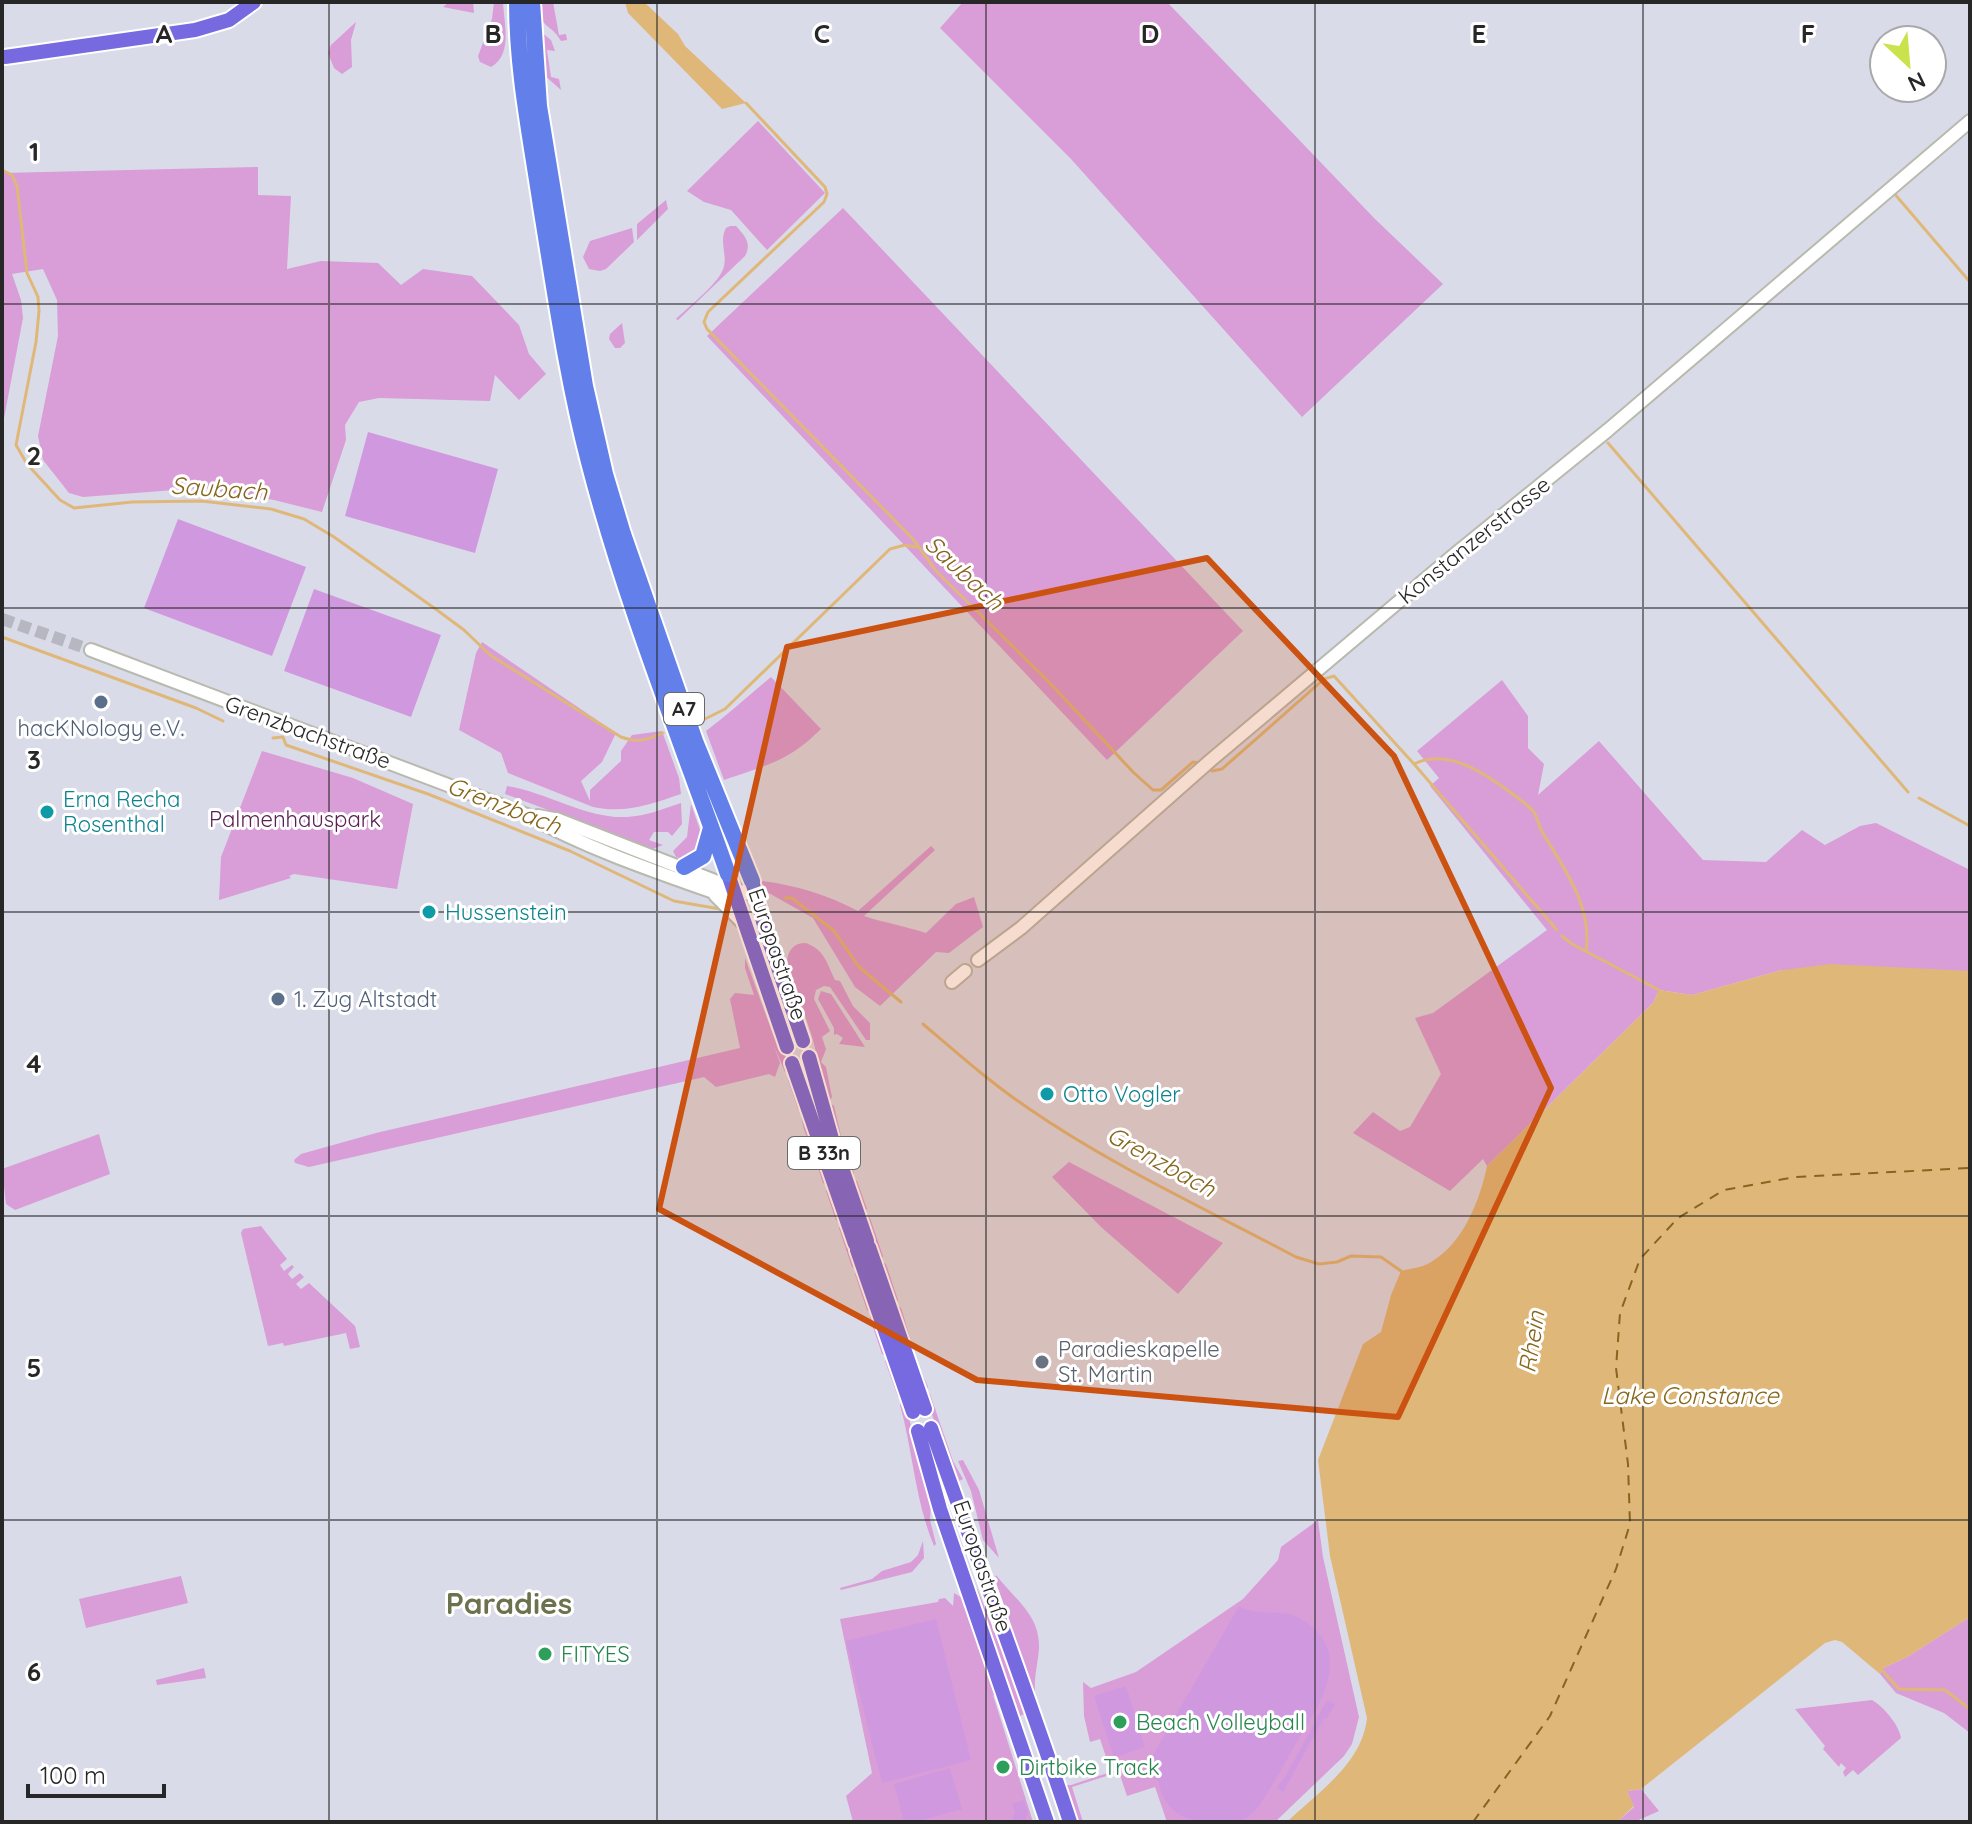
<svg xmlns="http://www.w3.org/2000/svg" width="1972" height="1824" viewBox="0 0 1972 1824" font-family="Quicksand,sans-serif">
  <rect width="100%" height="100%" fill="#dadbe8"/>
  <path fill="#d99dd8" d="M449 2H473L474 13 443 7Z
    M494 2H503C504 23 513 55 491 67L480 62 478 56 492 19Z
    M537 2H553L559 35 566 34 567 40 561 41C550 22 540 30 537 2Z
    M963 2H1167L1375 219 1443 284 1302 417 1071 159 940 28Z
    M356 22 351 40 352 67 342 74 334 68 328 53 331 45Z
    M539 30 551 40 555 51 547 50 551 77 559 79 561 90 543 74Z
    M758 121 825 193 767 250 731 210 704 202 687 191Z
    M258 167V195L291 196 287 269 321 261 378 263 401 285 423 269 472 276 519 325 529 354 546 374 519 400 495 375 490 401 379 398 359 402 345 425 346 440 322 512 274 500 201 488 83 497 69 493 43 460 38 436 58 336 57 300 43 269 12 274 21 300 23 318 2 429V173Z
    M666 200 668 209 637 240V224Z
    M843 208 1243 631 1107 760 707 336Z
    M730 226H736C745 236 752 243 745 256L678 320 676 319C688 307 722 281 724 266 727 253 719 241 726 228Z
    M632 228 634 242 606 269 600 271 589 269 583 257 590 241Z
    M622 323 625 343 620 348H615L609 339 610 334Z
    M482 642 616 733 602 762 581 781 590 801V790L621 761V751L632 735 662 731 679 778 681 794C651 804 626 814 593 807L508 773 501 753 459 730 476 653Z
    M771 677 821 729C788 762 766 765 724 780L706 731C729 714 749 695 771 677Z
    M1502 680 1528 716V748L1544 764 1538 795 1599 741 1703 860 1766 862 1802 830 1825 845 1860 826 1876 823 1970 870V971L1782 970 1692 995 1659 990 1653 1003 1487 1166 1483 1159 1450 1191 1353 1133 1373 1112 1400 1131 1410 1127 1441 1074 1415 1018 1433 1013 1547 930 1430 786 1439 778 1417 751Z
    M262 751 353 778 413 804 397 889 294 874 289 876 291 878 219 900 221 857Z
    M507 786C547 792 586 819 627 817 646 816 663 809 681 803L682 824 672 836 668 832H654L649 840 663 845 652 849 505 794Z
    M691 804 704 841 698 854 687 860 676 857 673 851 687 837Z
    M931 846 935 850 864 916C885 923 905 926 926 933L956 904 974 897 983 927 949 953 936 952 880 1006 855 987 813 918 767 892 761 881C795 885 827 895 858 911Z
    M806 943C825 950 827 964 835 980L840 981 853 1006 870 1023V1040H866L830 987 824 986 816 990 814 999 830 1031 822 1037 826 1049 821 1062 826 1067 832 1097 829 1102 834 1106 841 1136 839 1138 844 1143 854 1173 852 1178 857 1181 867 1209 864 1213 870 1218 883 1256 881 1261 886 1264 898 1300 896 1304 901 1308 903 1314 916 1359 928 1387 925 1391 930 1394 953 1461 963 1479 959 1481 948 1461 838 1141 813 1040 787 960C789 949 794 943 806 943Z
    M745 958 774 1037 784 1052 904 1399 931 1504 930 1520 936 1544 934 1546C915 1501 913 1451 900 1405L902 1400 898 1397 885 1361 887 1357 882 1354 870 1318 872 1314 867 1310 855 1274 857 1270 852 1267 839 1228 841 1224 836 1220 826 1191 829 1187 823 1183 814 1155 816 1150C807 1142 800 1122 802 1111L798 1109 788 1080 789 1073 785 1072 774 1046 780 1063 775 1077 769 1074 716 1087 704 1077 309 1167 295 1163 294 1160 301 1154 376 1133 740 1048 730 999 735 993 754 995 745 968Z
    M821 991 831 994 865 1047 839 1044 843 1038 837 1034 834 1035V1028L818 999Z
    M99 1134 110 1174 15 1210 6 1204 2 1169Z
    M1069 1162 1223 1243 1178 1294 1101 1227 1052 1177Z
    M261 1226 287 1259 280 1265 284 1271 292 1265 294 1267 288 1274 292 1279 300 1273 304 1277 296 1284 301 1289 309 1283 355 1326 360 1347 350 1349 346 1333 284 1346 283 1343 268 1346 241 1233 243 1229Z
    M963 1460 979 1490 999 1558 983 1540 971 1491 958 1461Z
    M1318 1520 1323 1557 1359 1717 1352 1744 1344 1756 1275 1822H1167L1155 1787 1127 1796 1119 1772 1072 1787 1083 1822H1076L1063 1785H1071L1120 1769 1116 1761 1107 1760 1100 1739 1090 1742 1084 1716 1083 1682 1091 1688 1136 1672 1243 1599 1278 1560 1281 1547Z
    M923 1541 924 1558 912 1572 841 1590 840 1588 872 1579 882 1571 911 1562 918 1555Z
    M996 1575C1014 1599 1040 1614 1039 1648 1038 1663 1034 1676 1035 1691L1032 1692 993 1583Z
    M181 1576 188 1603 86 1628 79 1599Z
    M977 1588 1026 1713 1020 1716 1016 1712 973 1589Z
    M954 1593 964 1599 999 1700 993 1695 1033 1822H853L846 1796 872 1773 840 1619 938 1602 939 1599 945 1598 953 1606Z
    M1970 1617V1733L1944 1713 1896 1693 1880 1674 1881 1669 1907 1657Z
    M204 1668 206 1678 157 1685 156 1680Z
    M1872 1700C1884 1707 1899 1725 1901 1738L1858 1775 1853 1770 1845 1777 1843 1772 1846 1768 1841 1763 1839 1767 1823 1749 1825 1746 1795 1709Z
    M1641 1789 1659 1811 1634 1822H1617L1634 1807 1627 1791Z"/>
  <path fill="#d099df" d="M368 432 498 469 475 553 345 516Z
    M178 519 306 567 272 656 144 608Z
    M314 589 441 635 411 717 284 671Z
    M1239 1606C1259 1618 1282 1607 1303 1620 1355 1653 1320 1703 1298 1740 1286 1762 1273 1784 1260 1805 1255 1811 1248 1819 1240 1821 1232 1823 1222 1822 1214 1822 1184 1822 1164 1812 1158 1780L1143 1772Z
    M936 1619 971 1760 882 1783 846 1641Z
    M1126 1686 1145 1747 1114 1758 1094 1696Z
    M1327 1700 1335 1704 1327 1719 1324 1718 1283 1792 1276 1788 1285 1777Z
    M950 1768 962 1809 915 1822H904L894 1784Z
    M1024 1800 1028 1812 1025 1822H1011L1015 1812 1012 1804Z"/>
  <path fill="#dfb879" d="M625 2H644L678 34 685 46 746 103 722 109 628 13Z
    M1831 964 1970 971V1617L1907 1657 1881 1669 1880 1674 1842 1642 1835 1640 1825 1643 1641 1789 1627 1791 1634 1806 1617 1822H1287C1318 1792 1362 1764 1367 1718L1330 1556 1318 1460 1363 1344 1381 1332 1391 1295 1401 1271C1411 1268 1422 1268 1431 1262 1463 1244 1480 1200 1487 1166L1653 1003 1659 990 1692 995 1782 970Z"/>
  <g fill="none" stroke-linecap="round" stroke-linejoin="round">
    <path stroke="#dfb879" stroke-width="3" d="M746 103 825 187 827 194 824 202 708 312 704 322 707 329 913 539 936 571 1047 680 1134 773 1153 790H1161L1193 762 1198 763
      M2 170 12 175 17 186 27 273 38 297 39 311 36 342 16 445 27 464 60 500 74 508 132 502 201 501 271 509 304 519 334 537 437 610 464 630 490 655 621 737C638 743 647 740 663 733
      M1893 192 1970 282
      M1608 443 1908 792
      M2 637 196 708 223 721
      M697 723 725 709 890 549 905 545 916 547
      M273 738 283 737 286 745 428 794 570 851 674 901 720 909
      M1414 764C1449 747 1487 775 1514 795 1520 800 1528 805 1533 811 1538 817 1538 826 1543 833 1564 869 1593 907 1586 951
      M1212 771 1222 769 1324 679 1334 676 1414 764 1557 930
      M1919 798 1970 826
      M785 898H792L834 931 859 967 901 1002
      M1562 936 1572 944 1659 990
      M923 1024C957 1053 991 1083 1028 1108 1112 1166 1206 1209 1296 1257L1319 1264 1337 1262 1351 1256 1381 1257 1401 1271
      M1881 1669 1899 1689 1945 1690 1970 1709"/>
    <path stroke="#86661c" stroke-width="2" stroke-dasharray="10 8" stroke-linecap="butt" d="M1473 1822 1550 1716 1616 1569 1630 1524 1628 1464 1616 1368 1620 1313 1640 1259 1678 1218 1724 1190 1795 1177 1970 1168"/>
    <path stroke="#b6b7c1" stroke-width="12" stroke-dasharray="12 6" stroke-linecap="butt" d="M2 619 91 650"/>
    <g stroke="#b8baae" stroke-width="16">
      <path id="secondary" d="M91 650 527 815C591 851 666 875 736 900L745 893 752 881
        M538 816 559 820 738 890
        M715 895 744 924
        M978 960 1021 928 1211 760 1454 555 1608 430 1970 121
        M952 982 965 971"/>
    </g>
    <g stroke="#fff" stroke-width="18">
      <path id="primary" d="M5 57 195 30 229 20 254 2
        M728 874 787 1047
        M752 881 765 929 803 1041
        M809 1057 832 1139 867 1241
        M792 1063 855 1244
        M869 1247 925 1409
        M857 1250 913 1412
        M931 1428C977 1560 1027 1690 1070 1822
        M918 1431 940 1509 1047 1822"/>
    </g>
    <g stroke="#fff" stroke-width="20">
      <path id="highway" d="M517 2C517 71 531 138 541 206 555 291 567 378 589 462 625 601 680 738 728 874
        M532 2 539 106 585 386 605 474 623 534 695 741 752 881
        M684 867 703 856 711 828"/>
    </g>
    <use href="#secondary" stroke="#fff" stroke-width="12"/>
    <use href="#primary" stroke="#7769df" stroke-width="14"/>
    <use href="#highway" stroke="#6380ea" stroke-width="16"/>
  </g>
  <path fill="#cb5210" fill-opacity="0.2" stroke="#cb5210" stroke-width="6" stroke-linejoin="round" d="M1207 558 1394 756 1551 1088 1398 1417 977 1380 659 1209 787 647Z"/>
  <path fill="none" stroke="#272727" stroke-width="2" stroke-opacity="0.55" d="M329 2V1822M657 2V1822M986 2V1822M1315 2V1822M1643 2V1822M2 304H1970M2 608H1970M2 912H1970M2 1216H1970M2 1520H1970"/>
  <g fill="#5c6f8a" stroke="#fff" stroke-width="3">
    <circle cx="101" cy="702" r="8"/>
    <circle cx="278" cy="999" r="8"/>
  </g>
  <g fill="#0f9aa8" stroke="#fff" stroke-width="3">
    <circle cx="47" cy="812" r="8"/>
    <circle cx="429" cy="912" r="8"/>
    <circle cx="1047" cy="1094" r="8"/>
  </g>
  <circle fill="#6b7280" stroke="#fff" stroke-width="3" cx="1042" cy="1362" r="8"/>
  <g fill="#2e9e5b" stroke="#fff" stroke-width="3">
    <circle cx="545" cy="1654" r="8"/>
    <circle cx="1120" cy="1722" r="8"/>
    <circle cx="1003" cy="1767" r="8"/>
  </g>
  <g text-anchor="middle" stroke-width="6" stroke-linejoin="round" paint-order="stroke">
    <g fill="#fff" stroke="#686868" stroke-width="2">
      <rect x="664" y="693" width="40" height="32" rx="6"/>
      <rect x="788" y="1137" width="72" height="32" rx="6"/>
    </g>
    <g font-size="20" font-weight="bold" fill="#272727">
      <text x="684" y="716">A7</text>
      <text x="824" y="1160">B 33n</text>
    </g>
    <g font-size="22" fill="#272727" stroke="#fff">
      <text transform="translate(1474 540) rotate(-39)" y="8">Konstanzerstrasse</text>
      <text transform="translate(308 732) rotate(20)" y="8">Grenzbachstraße</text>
      <text transform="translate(778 954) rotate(71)" y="8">Europastraße</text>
      <text transform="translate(983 1566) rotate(71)" y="8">Europastraße</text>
    </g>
    <g font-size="22" fill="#4e5e75" stroke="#fff">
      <text x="101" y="736">hacKNology e.V.</text>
      <text x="294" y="1007" text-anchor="start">1. Zug Altstadt</text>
    </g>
    <g font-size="22" fill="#0d838f" stroke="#fff" text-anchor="start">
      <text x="63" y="807">Erna Recha<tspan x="63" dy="25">Rosenthal</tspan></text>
      <text x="445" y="920">Hussenstein</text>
      <text x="1063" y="1102">Otto Vogler</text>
    </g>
    <g font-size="22" fill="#5a2152" stroke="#fff">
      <text x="295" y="827">Palmenhauspark</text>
    </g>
    <g font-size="22" fill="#5b616d" stroke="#fff" text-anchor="start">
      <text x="1058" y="1357">Paradieskapelle<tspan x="1058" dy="25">St. Martin</tspan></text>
    </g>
    <g font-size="22" fill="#27864d" stroke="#fff" text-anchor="start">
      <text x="561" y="1662">FITYES</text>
      <text x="1136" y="1730">Beach Volleyball</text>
      <text x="1019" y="1775">Dirtbike Track</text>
    </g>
    <g font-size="24" font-style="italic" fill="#86661c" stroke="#fff">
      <text transform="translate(219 489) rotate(4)" y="8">Saubach</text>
      <text transform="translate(964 573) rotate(43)" y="8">Saubach</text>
      <text transform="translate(504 806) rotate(21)" y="8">Grenzbach</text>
      <text transform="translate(1161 1162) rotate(29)" y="8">Grenzbach</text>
      <text transform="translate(1532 1342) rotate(-81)" y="8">Rhein</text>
      <text x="1690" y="1404">Lake Constance</text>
    </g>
    <g font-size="30" font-weight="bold" fill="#6c724e" stroke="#fff">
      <text x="509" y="1614">Paradies</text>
    </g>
  </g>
  <g font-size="26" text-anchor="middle" font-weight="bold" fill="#272727" stroke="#fff" stroke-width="6" stroke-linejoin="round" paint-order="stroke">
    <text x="164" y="43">A</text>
    <text x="493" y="43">B</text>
    <text x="822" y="43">C</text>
    <text x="1150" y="43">D</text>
    <text x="1479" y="43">E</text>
    <text x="1808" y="43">F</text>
    <text x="34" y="161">1</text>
    <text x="34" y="465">2</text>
    <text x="34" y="769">3</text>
    <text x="34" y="1073">4</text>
    <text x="34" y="1377">5</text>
    <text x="34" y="1681">6</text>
  </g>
  <rect width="1972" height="1824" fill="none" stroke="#272727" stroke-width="8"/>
  <g transform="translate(1908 64) rotate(154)"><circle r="38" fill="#ffffff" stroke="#a9a9a9" stroke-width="2"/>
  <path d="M0-6L14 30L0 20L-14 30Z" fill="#cae34c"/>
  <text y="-12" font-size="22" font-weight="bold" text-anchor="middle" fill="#272727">N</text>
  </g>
  <path d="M28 1784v12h136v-12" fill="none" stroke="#272727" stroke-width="4"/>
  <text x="40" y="1784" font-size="24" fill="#272727" stroke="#ffffff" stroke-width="6" paint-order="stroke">100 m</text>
</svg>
